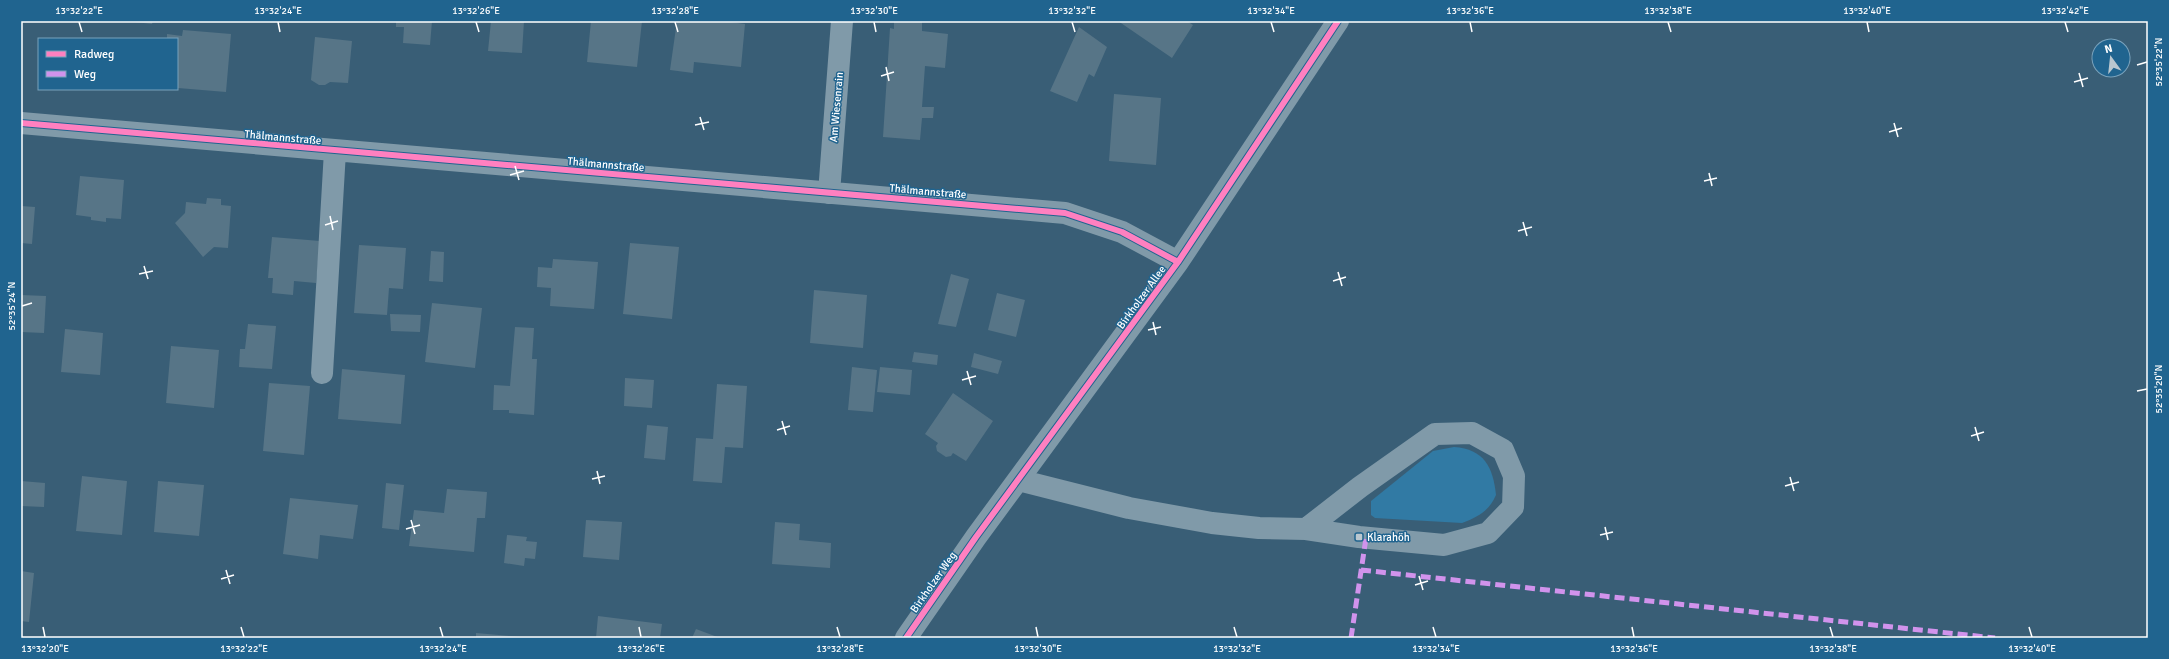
<svg xmlns="http://www.w3.org/2000/svg" width="2169" height="659" viewBox="0 0 2169 659" font-family="Signika,sans-serif">
  <rect width="100%" height="100%" fill="#395e76"/>
  <path fill="#317aa4" d="M1454 447C1484 449 1493 467 1496 495 1489 511 1478 517 1462 523L1375 518 1371 515V501L1433 451Z"/>
  <path fill="#577587" d="M135 21H153L152 24 135 22Z
    M396 21H432L430 45 403 43 404 27H396Z
    M491 21H524L522 53 488 51Z
    M591 21H642L637 67 587 62Z
    M677 21H723L745 24 741 67 694 62 693 73 670 70Z
    M894 21H922V31L948 34 945 68 925 66 922 107H934L933 118H922L920 140 883 137 890 28 894 29Z
    M1118 21H1187L1193 25 1172 58Z
    M1079 27 1107 47 1094 77 1089 74 1077 102 1050 91Z
    M183 30 231 34 226 92 178 88 177 39H167V34L182 36Z
    M315 37 352 41 348 83 330 82 325 85H319L311 80Z
    M1114 94 1161 98 1156 165 1109 161Z
    M80 176 124 180 121 219 106 218V222L91 220V217L76 215Z
    M207 198 221 199V205L231 206 228 248 214 247 203 257 175 223 185 213 186 202 206 204Z
    M21 206 35 207 32 244 21 243Z
    M272 237 320 241 316 283 294 281 293 295 272 293 273 278H268Z
    M630 243 679 247 672 319 623 314Z
    M359 245 406 248 403 289 389 288 387 315 354 313Z
    M431 251 444 252 443 282 429 281Z
    M553 259 598 262 594 309 550 306 551 288 537 287 538 267 552 268Z
    M951 274 969 279 956 327 938 324Z
    M814 290 867 295 863 348 810 343Z
    M997 293 1025 300 1016 337 988 330Z
    M21 295 46 296 44 333 21 332Z
    M432 303 482 308 475 368 425 362Z
    M390 314 421 315 420 332 391 331Z
    M248 324 276 326 272 369 239 367 240 349H245Z
    M515 327 534 328 532 359H537L534 415 509 413V410H493L494 385 510 386Z
    M65 329 103 333 100 375 61 372Z
    M171 346 219 350 214 408 166 403Z
    M914 352 938 355 937 365 912 362Z
    M974 353 1002 361 998 374 971 367Z
    M852 367 877 370 873 412 848 410Z
    M880 367 912 370 910 395 877 392Z
    M342 369 405 375 401 424 338 419Z
    M625 378 654 380 652 408 624 406Z
    M269 383 310 386 304 455 263 451Z
    M717 384 747 386 743 448 725 447 722 483 693 481 696 438 713 439Z
    M953 393 993 421 966 461 953 453 951 456 946 457 937 451 936 446 938 443 925 434Z
    M647 425 668 427 665 460 644 458Z
    M82 476 127 481 122 535 76 531Z
    M21 481 45 483 44 507 21 506Z
    M158 481 204 485 199 536 154 532Z
    M386 483 404 485 399 530 382 528Z
    M447 489 487 492 485 518H477L474 552 409 546 414 510 444 513Z
    M290 498 358 505 353 539 320 535 318 559 283 554Z
    M586 520 622 522 619 560 583 557Z
    M775 522 800 524 799 540 831 543 830 568 772 564Z
    M507 535 527 537 526 541 537 542 535 559 525 558 524 566 504 563Z
    M21 571 34 573 29 622 21 621Z
    M598 616 662 624 660 638H596Z
    M696 629 720 638H692Z
    M476 633 521 637V638H476Z"/>
  <g fill="none" stroke-linecap="round" stroke-linejoin="round">
    <path stroke="#809aa9" stroke-width="22" d="M21 123 1065 213 1122 232 1178 262
      M829 193 842 21
      M322 373 335 151
      M1018 480 1129 508 1212 523 1259 528 1306 529 1359 537 1444 545 1488 533 1513 507 1514 476 1503 450 1472 433 1435 434 1360 487 1306 529
      M906 638 976 537 1178 262 1338 21"/>
    <path stroke="#d193ec" stroke-width="5" stroke-dasharray="10 5" stroke-linecap="butt" d="M1361 570 1995 638
      M1351 638 1366 538"/>
    <g stroke="#20648f" stroke-width="8">
      <path id="cycleway" d="M21 123 1065 213 1122 232 1178 262
        M906 638 976 537 1178 262 1338 21"/>
    </g>
    <use href="#cycleway" stroke="#ff80c0" stroke-width="6"/>
  </g>
  <path fill="none" stroke="#fff" stroke-width="1.5" d="M79 22 82 32M278 22 280 32M476 22 479 32M675 22 678 32M874 22 876 32M1072 22 1075 32M1271 22 1274 32M1470 22 1472 32M1668 22 1671 32M1867 22 1869 32M2065 22 2068 32M2137 65 2147 62M886 67 889 81M2079 73 2083 87M881 76 894 72M2074 82 2088 78M700 117 704 130M1894 123 1898 137M695 125 709 122M1889 132 1902 128M515 166 519 180M1709 173 1712 186M510 175 524 171M1704 181 1717 178M330 216 333 230M1523 222 1527 236M325 225 338 221M1518 231 1532 227M144 266 148 279M1338 272 1342 286M139 274 153 271M1333 281 1346 277M22 306 32 303M1153 322 1156 335M1148 330 1161 327M967 371 971 385M962 380 976 376M2137 391 2147 389M782 421 786 435M1975 427 1979 441M777 430 790 426M1971 436 1984 432M597 471 600 484M1790 477 1794 491M592 479 605 476M1785 486 1799 482M411 520 415 534M1605 527 1608 540M406 529 420 525M1600 535 1613 532M226 570 230 584M1419 576 1423 590M221 579 234 575M1415 585 1428 581M43 627 45 637M241 627 244 637M440 627 443 637M639 627 641 637M837 627 840 637M1036 627 1038 637M1234 627 1237 637M1433 627 1436 637M1632 627 1634 637M1830 627 1833 637M2029 627 2032 637"/>
  <rect fill="#bac7cf" stroke="#20648f" stroke-width="1.5" x="1355" y="533" width="8" height="8" rx="2"/>
  <g text-anchor="middle" stroke-width="3" stroke-linejoin="round" paint-order="stroke">
    <g font-size="11" fill="#fff" stroke="#20648f">
      <text transform="translate(836 107) rotate(-85)" y="4">Am Wiesenrain</text>
      <text transform="translate(283 137) rotate(5)" y="4">Thälmannstraße</text>
      <text transform="translate(606 164) rotate(5)" y="4">Thälmannstraße</text>
      <text transform="translate(928 191) rotate(5)" y="4">Thälmannstraße</text>
      <text transform="translate(1141 297) rotate(-54)" y="4">Birkholzer Allee</text>
      <text transform="translate(933 582) rotate(-55)" y="4">Birkholzer Weg</text>
    </g>
    <g font-size="11" fill="#fff" stroke="#20648f" text-anchor="start">
      <text x="1367" y="541">Klarahöh</text>
    </g>
  </g>
  <rect width="2169" height="659" fill="none" stroke="#20648f" stroke-width="44"/>
  <rect x="38" y="38" width="140" height="52" fill="#20648f" stroke="#79a2bc"/>
  <rect x="46" y="51" width="20" height="6" fill="#ff80c0" stroke="#79a2bc"/>
  <text x="74" y="58" font-size="12" fill="#ffffff">Radweg</text>
  <rect x="46" y="71" width="20" height="6" fill="#d193ec" stroke="#79a2bc"/>
  <text x="74" y="78" font-size="12" fill="#ffffff">Weg</text>
  <g transform="translate(2111 58) rotate(345)"><circle r="19" fill="#20648f" stroke="#79a2bc"/>
  <path d="M0-3L7 15L0 10L-7 15Z" fill="#bac7cf"/>
  <text y="-6" font-size="11" font-weight="bold" text-anchor="middle" fill="#ffffff">N</text>
  </g>
  <rect x="22" y="22" width="2125" height="615" fill="none" stroke="#fff" stroke-width="1.5"/>
  <g font-size="10" text-anchor="middle" fill="#fff">
    <text x="79" y="14">13°32'22"E</text>
    <text x="278" y="14">13°32'24"E</text>
    <text x="476" y="14">13°32'26"E</text>
    <text x="675" y="14">13°32'28"E</text>
    <text x="874" y="14">13°32'30"E</text>
    <text x="1072" y="14">13°32'32"E</text>
    <text x="1271" y="14">13°32'34"E</text>
    <text x="1470" y="14">13°32'36"E</text>
    <text x="1668" y="14">13°32'38"E</text>
    <text x="1867" y="14">13°32'40"E</text>
    <text x="2065" y="14">13°32'42"E</text>
    <text transform="translate(2158 62) rotate(-90)" y="4">52°35'22"N</text>
    <text transform="translate(11 306) rotate(-90)" y="4">52°35'24"N</text>
    <text transform="translate(2158 389) rotate(-90)" y="4">52°35'20"N</text>
    <text x="45" y="652">13°32'20"E</text>
    <text x="244" y="652">13°32'22"E</text>
    <text x="443" y="652">13°32'24"E</text>
    <text x="641" y="652">13°32'26"E</text>
    <text x="840" y="652">13°32'28"E</text>
    <text x="1038" y="652">13°32'30"E</text>
    <text x="1237" y="652">13°32'32"E</text>
    <text x="1436" y="652">13°32'34"E</text>
    <text x="1634" y="652">13°32'36"E</text>
    <text x="1833" y="652">13°32'38"E</text>
    <text x="2032" y="652">13°32'40"E</text>
  </g>
</svg>
